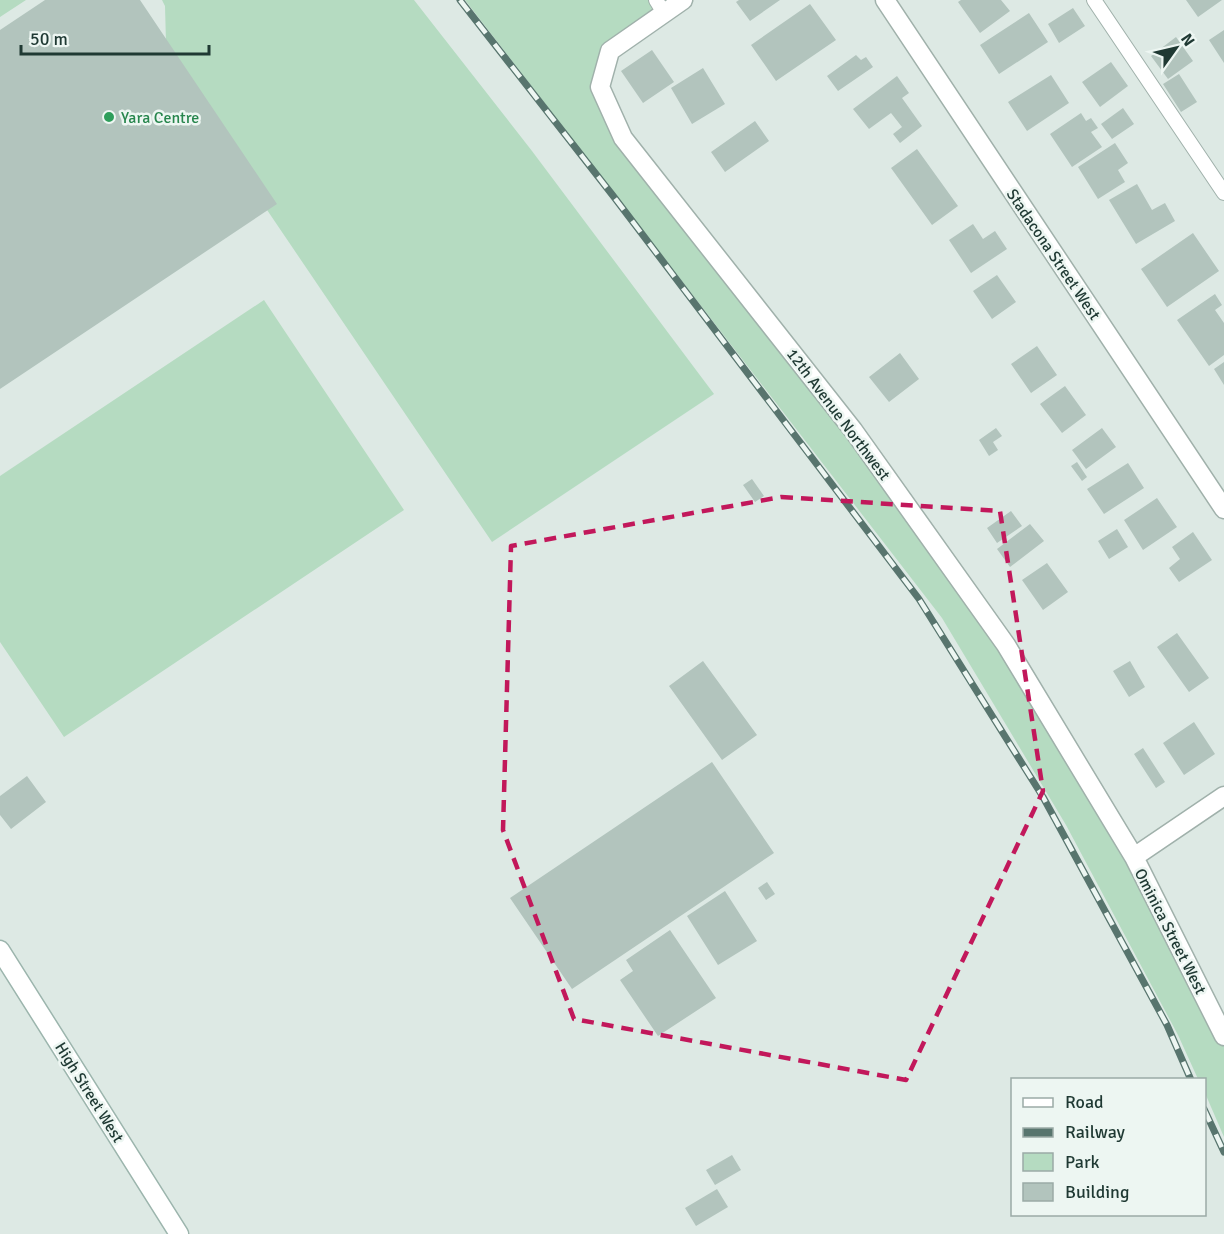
<svg xmlns="http://www.w3.org/2000/svg" width="1224" height="1234" viewBox="0 0 1224 1234" font-family="Signika,sans-serif">
  <rect width="100%" height="100%" fill="#dde9e4"/>
  <path fill="#b5dbc1" d="M0 0H26L0 17Z
    M162 0H414L532 151 714 394 492 542 263 204 166 43 165 6Z
    M465 0H656L664 13 610 51 600 87 623 138 1006 645 1224 1036V1137L1205 1093 1204 1080 1198 1079 1178 1035 1066 825 942 618Z
    M264 300 404 510 64 737 0 642V476Z"/>
  <path fill="#b2c4bd" d="M45 0H140L277 204 0 389V30Z
    M739 0H780L750 21 736 2Z
    M961 0H1001L1010 11 980 33 958 2Z
    M1186 0H1222L1198 17Z
    M810 4 836 40 776 81 751 45Z
    M1073 8 1085 26 1059 43 1048 24Z
    M1029 13 1048 42 999 74 980 45Z
    M1224 30V63L1209 40Z
    M1176 37 1193 61 1168 79 1151 56Z
    M652 50 674 82 643 103 621 71Z
    M856 55 861 60 866 57 873 67 838 91 827 76Z
    M1111 62 1128 86 1100 107 1082 82Z
    M703 68 725 104 692 124 671 88Z
    M1179 74 1197 102 1181 112 1163 84Z
    M1051 75 1069 103 1027 131 1008 102Z
    M897 76 909 93 902 98 922 126 900 143 893 134 902 127 891 113 869 129 853 109Z
    M1123 108 1134 124 1112 139 1101 124Z
    M1081 113 1086 121 1091 118 1098 128 1091 132 1102 147 1072 167 1050 134Z
    M755 121 769 141 725 172 711 152Z
    M1115 143 1128 163 1118 170 1125 182 1098 199 1078 167Z
    M917 149 958 206 932 225 891 168Z
    M1137 184 1152 210 1165 203 1175 221 1136 244 1109 200Z
    M973 224 983 239 995 231 1007 249 971 273 949 240Z
    M1193 233 1219 271 1167 307 1141 269Z
    M997 275 1016 302 992 319 973 291Z
    M1215 294 1222 305 1215 310 1224 323V355L1209 366 1177 320Z
    M1037 346 1057 375 1031 393 1011 364Z
    M900 353 919 379 889 402 869 377Z
    M1224 362V385L1214 369Z
    M1065 386 1086 415 1062 433 1040 404Z
    M996 428 1002 436 993 442 998 450 989 456 979 440Z
    M1102 428 1116 447 1086 469 1072 450Z
    M1077 462 1087 477 1082 481 1071 466Z
    M1128 463 1144 488 1104 514 1087 489Z
    M752 479 764 496 755 502 743 485Z
    M1157 498 1177 527 1143 550 1124 520Z
    M1011 511 1022 526 997 543 987 528Z
    M1030 524 1044 541 1010 567 997 549Z
    M1117 529 1128 547 1109 559 1098 541Z
    M1193 532 1212 560 1179 582 1169 568 1180 559 1172 547Z
    M1047 563 1068 592 1043 610 1022 580Z
    M1177 633 1209 678 1189 692 1157 647Z
    M703 661 757 735 722 760 669 686Z
    M1130 661 1145 687 1129 697 1113 671Z
    M1194 722 1215 754 1184 775 1163 743Z
    M1143 748 1165 782 1156 788 1134 754Z
    M712 762 774 853 572 989 510 898Z
    M27 776 46 802 11 829 0 815V796Z
    M767 882 775 894 766 900 758 888Z
    M725 891 757 941 718 965 687 916Z
    M670 930 716 998 658 1036 620 980 633 971 626 960Z
    M732 1155 741 1170 715 1185 706 1170Z
    M717 1189 728 1207 696 1226 685 1208Z"/>
  <g fill="none" stroke-linecap="round" stroke-linejoin="round">
    <g stroke="#a0b1ab" stroke-width="16">
      <path id="lane" d="M656 0 664 13
        M1094 0 1224 193"/>
    </g>
    <g stroke="#a0b1ab" stroke-width="21">
      <path id="street" d="M683 0 610 51 600 87 623 138 853 430 1006 645 1134 857 1224 1036
        M885 0 1224 509
        M1134 857 1224 796"/>
    </g>
    <g stroke="#9cb5ad" stroke-width="21">
      <path id="secondary" d="M0 950 179 1234"/>
    </g>
    <use href="#lane" stroke="#fff" stroke-width="14"/>
    <use href="#street" stroke="#fff" stroke-width="18"/>
    <use href="#secondary" stroke="#fff" stroke-width="18"/>
    <g stroke="#58756e" stroke-width="7">
      <path id="rail" d="M460 0 614 197 919 599 1043 797 1167 1025 1191 1080
        M1204 1109 1224 1152"/>
    </g>
    <use href="#rail" stroke="#edf6f2" stroke-width="4.5" stroke-dasharray="14" stroke-linecap="butt"/>
  </g>
  <path fill="none" stroke="#c2185b" stroke-width="4.5" stroke-dasharray="12 8" stroke-linejoin="round" d="M781 497 1000 511 1043 791 906 1080 574 1019 503 830 511 546Z"/>
  <circle fill="#2e9e5b" stroke="#edf6f2" stroke-width="2" cx="109" cy="117" r="6"/>
  <g text-anchor="middle" stroke-width="5" stroke-linejoin="round" paint-order="stroke">
    <g font-size="16" fill="#27864d" stroke="#edf6f2" text-anchor="start">
      <text x="121" y="123">Yara Centre</text>
    </g>
    <g font-size="16" fill="#1f3933" stroke="#edf6f2">
      <text transform="translate(1054 254) rotate(56)" y="6">Stadacona Street West</text>
      <text transform="translate(839 414) rotate(53)" y="6">12th Avenue Northwest</text>
      <text transform="translate(1171 931) rotate(63)" y="6">Ominica Street West</text>
      <text transform="translate(90 1092) rotate(58)" y="6">High Street West</text>
    </g>
  </g>
  <rect x="1011" y="1078" width="195" height="138" fill="#edf6f2" stroke="#9baaa6" stroke-width="1.5"/>
  <rect x="1023" y="1098" width="30" height="9" fill="#ffffff" stroke="#9baaa6" stroke-width="1.5"/>
  <text x="1065" y="1108" font-size="18" fill="#1f3933">Road</text>
  <rect x="1023" y="1128" width="30" height="9" fill="#58756e" stroke="#9baaa6" stroke-width="1.5"/>
  <text x="1065" y="1138" font-size="18" fill="#1f3933">Railway</text>
  <rect x="1023" y="1153" width="30" height="18" fill="#b5dbc1" stroke="#9baaa6" stroke-width="1.5"/>
  <text x="1065" y="1168" font-size="18" fill="#1f3933">Park</text>
  <rect x="1023" y="1183" width="30" height="18" fill="#b2c4bd" stroke="#9baaa6" stroke-width="1.5"/>
  <text x="1065" y="1198" font-size="18" fill="#1f3933">Building</text>
  <g transform="translate(1176 48) rotate(56)" stroke="#edf6f2" stroke-width="4.5" paint-order="stroke">
  <path d="M0-4.5L10 22L0 15L-10 22Z" fill="#1f3933"/>
  <text y="-9" font-size="16" font-weight="bold" text-anchor="middle" fill="#1f3933">N</text>
  </g>
  <path d="M21 45v9h188v-9" fill="none" stroke="#1f3933" stroke-width="3"/>
  <text x="30" y="45" font-size="18" fill="#1f3933" stroke="#edf6f2" stroke-width="4.5" paint-order="stroke">50 m</text>
</svg>
